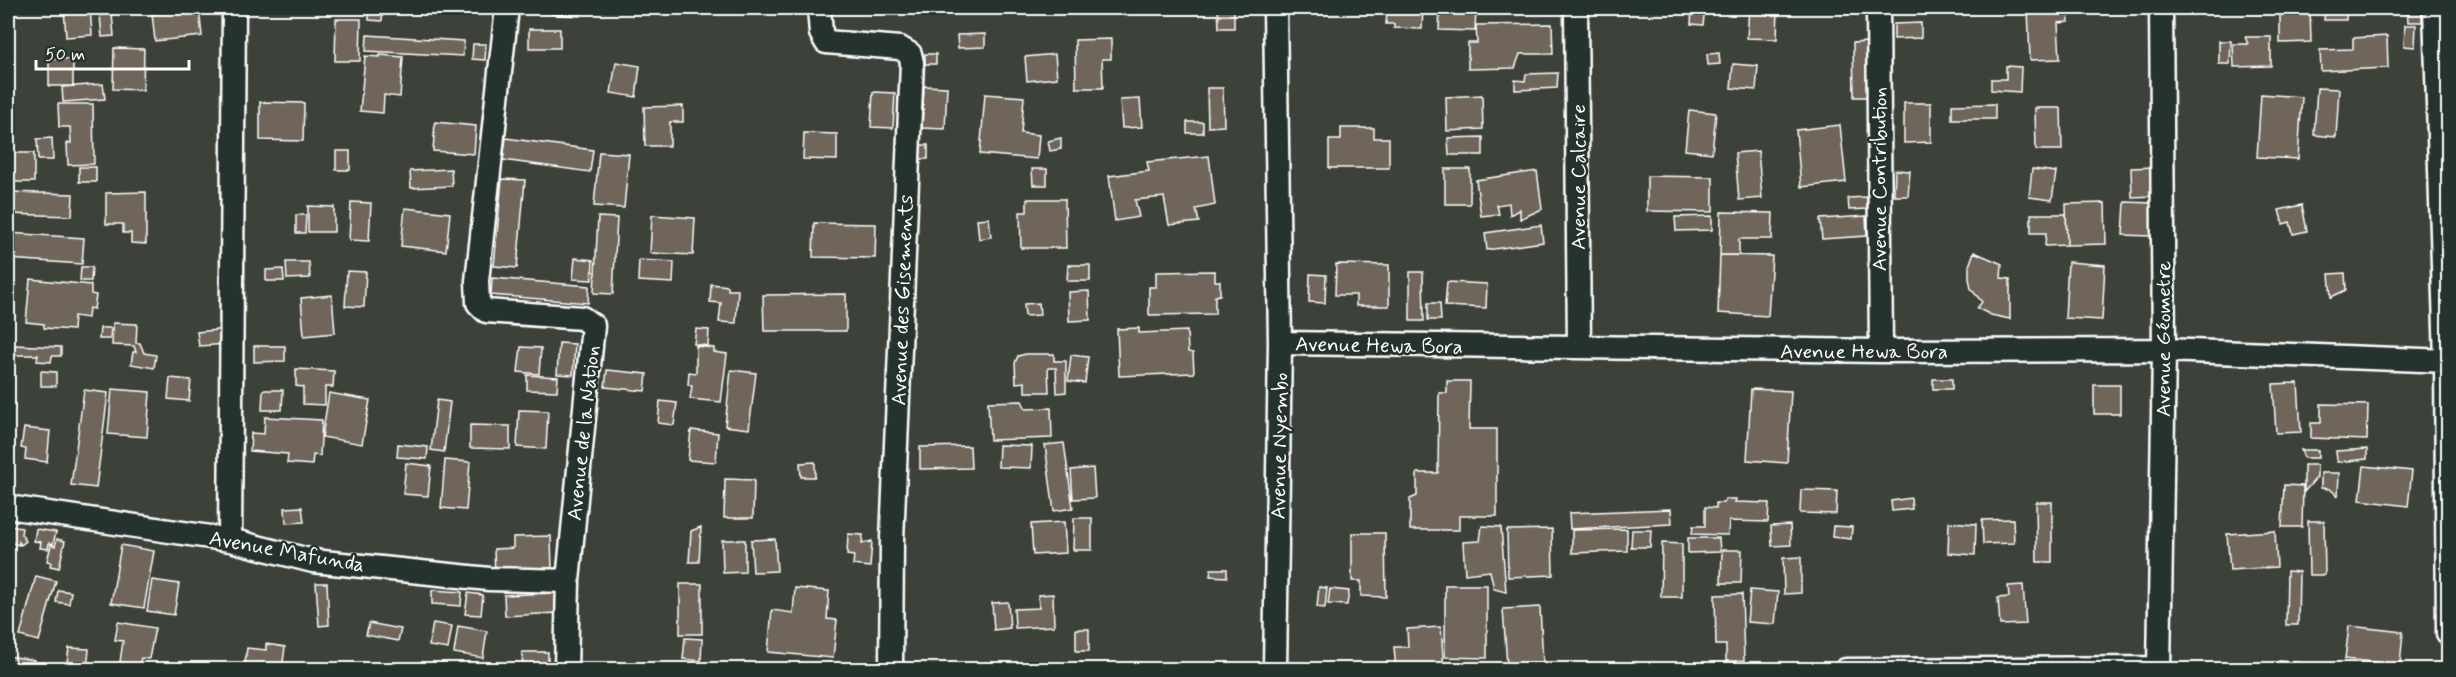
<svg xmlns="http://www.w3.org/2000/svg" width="2456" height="677" viewBox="0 0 2456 677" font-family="Mynerve,sans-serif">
  <rect width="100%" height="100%" fill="#3c423a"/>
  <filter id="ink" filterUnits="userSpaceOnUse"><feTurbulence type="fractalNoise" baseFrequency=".0167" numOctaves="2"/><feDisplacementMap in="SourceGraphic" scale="12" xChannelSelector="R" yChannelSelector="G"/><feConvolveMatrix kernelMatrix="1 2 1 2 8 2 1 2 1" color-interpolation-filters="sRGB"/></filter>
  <g filter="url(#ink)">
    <path fill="#70655a" stroke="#fff" stroke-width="1.5" d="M64 8H90L92 35 66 37Z
      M369 8H383L382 21 369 20Z
      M552 8H580V16L551 14Z
      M1120 8H1153V13L1120 12Z
      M1218 8H1234V28H1219Z
      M1395 8H1423L1422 29 1394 28V24H1386L1387 12H1395Z
      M1440 8H1476L1475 31 1439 30Z
      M1692 8H1705L1703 25 1691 24Z
      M1749 8H1778L1777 39 1747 38Z
      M2028 8H2068L2069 22 2058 23 2060 59 2030 60Z
      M2289 8H2310L2311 42 2280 43V10H2289Z
      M2325 8H2367V11H2346V20H2324Z
      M2407 8H2422V22H2408Z
      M199 9 202 36 155 41 152 14Z
      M112 14 114 36 102 37 100 15Z
      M336 19H361L360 61H335Z
      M1921 23V38L1894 39V24Z
      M1552 24 1553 54H1520L1515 68 1468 69V43H1477L1476 25Z
      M2405 25H2416L2415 47 2404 46Z
      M529 29H560V48H529Z
      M985 34V47L958 48 957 35Z
      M367 35 464 41 463 56 366 51Z
      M2387 36 2388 68 2321 71 2320 50 2353 49V38Z
      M2245 37H2271V66L2234 67 2233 44H2248Z
      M1111 39V59H1102L1103 88H1076L1075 40Z
      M2219 41H2231L2230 64H2219Z
      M1867 42 1868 97H1854L1853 43Z
      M473 44H486L485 60 472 59Z
      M114 48 144 49 143 90 113 89Z
      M1719 53 1720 64 1708 65 1707 54Z
      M925 54H936V64H925Z
      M1055 54 1057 78 1027 81 1025 57Z
      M380 55 403 57 400 97 384 95 383 113 360 111 365 56 380 57Z
      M49 59H73V86H49Z
      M616 62 640 66 636 97 611 93Z
      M1733 64 1758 66 1756 90 1731 88Z
      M2006 66 2021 67 2020 92 1991 90V79H2006Z
      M1558 73 1557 88 1515 90V80L1525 81 1526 74Z
      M103 84 105 99 63 102 62 87Z
      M924 86 947 87 945 129 922 128Z
      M1207 88H1223L1224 126 1208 127Z
      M2317 88 2339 89 2336 137 2314 135Z
      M873 92 895 93 893 128 871 127Z
      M985 94 1024 97 1021 133 1039 135 1037 159 980 154Z
      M2261 94 2302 97 2298 159 2257 157Z
      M1482 95 1483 129 1447 131 1446 97Z
      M1140 99 1142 127 1122 128 1120 100Z
      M260 102 304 103 303 141 260 140Z
      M1904 103H1931V142L1904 143Z
      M58 104H93L94 164 68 165 67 143H71L70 127H59Z
      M1995 104V119H1952V105Z
      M683 106V122H670V146H645L644 107Z
      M2035 108H2061L2062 150H2036Z
      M1689 110 1716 113 1712 153 1685 150Z
      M435 122 476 126 474 154 433 151Z
      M1187 122H1203V133H1187Z
      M1840 125 1846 182 1801 187 1796 130Z
      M1341 128H1374V138H1389V168H1329V140H1341Z
      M804 133 837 134V160L803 159Z
      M1483 137V155H1449L1448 138Z
      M52 138 53 160H38L37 139Z
      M506 138 593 150 590 172 503 160Z
      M1061 138V149L1050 151 1048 141Z
      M921 145H928V159H920Z
      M336 151H350V170H336Z
      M1758 151 1762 198 1739 200 1735 153Z
      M599 152 629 154 624 208 594 206Z
      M8 153H34V182H8Z
      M1209 156 1215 205 1196 209 1199 222 1169 225 1164 197 1135 200 1139 217 1115 221 1109 176 1149 171 1147 162Z
      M79 167H96V182H79Z
      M2154 167 2155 196 2132 197 2131 168Z
      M451 169 452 186 411 188 410 171Z
      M1032 169H1047V185H1033Z
      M1445 169H1470V204H1445Z
      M2032 169 2056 172 2052 200 2029 197Z
      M1895 170 1910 171 1908 196H1894Z
      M1537 171 1542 209 1520 219V209L1510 215 1509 203 1497 205 1499 214 1481 216 1476 180Z
      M1647 176 1713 177V212L1647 211Z
      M502 179 525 180 517 268 494 266Z
      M8 192 73 194 72 216 8 214Z
      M146 192V244L131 243V233H123V224H106V193Z
      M1867 197V209L1849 210 1848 198Z
      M1027 199H1065L1066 248H1021L1020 212H1027Z
      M351 202 371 203 369 241 349 240Z
      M2125 202 2153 203 2151 236 2123 235Z
      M2105 203 2106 244 2067 245 2066 204Z
      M2302 205 2307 231 2293 234 2290 222 2283 224 2279 210Z
      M308 206 334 207V232H308Z
      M405 208 450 213 446 251 401 246Z
      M1721 212 1773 213 1772 239H1739V255H1720Z
      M2031 214H2066L2067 245 2045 246 2046 233H2031Z
      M296 215H306L305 233H296Z
      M652 215 695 218 693 255 650 253Z
      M1712 216V230L1676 231 1675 217Z
      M1866 216 1867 236 1822 239 1820 219Z
      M598 217 617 218 613 294 594 293Z
      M989 218 991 237 979 239 977 219Z
      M814 223 876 224 875 258 813 257Z
      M1541 225 1543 242 1487 250 1485 233Z
      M8 233 84 238 82 264 8 259Z
      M1974 252 2002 264 2001 278 2010 279V319L1991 315 1977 308 1982 302 1971 289 1969 278V266Z
      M1720 255 1772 256 1768 316 1718 313Z
      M575 258 593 260 592 280 573 279Z
      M639 260 674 262 673 283 638 281Z
      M286 262H309L310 278 287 279Z
      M2068 262 2105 265 2102 320 2065 318Z
      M1336 264 1389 265V306H1356V295H1335Z
      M1068 265H1090V281H1067Z
      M81 267H92L91 281H80Z
      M283 269 284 281H266V270Z
      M347 271 366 272 364 307 345 306Z
      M1215 271V281H1220V295L1215 296V314L1149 315V287H1156V272Z
      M1410 272H1423L1424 321H1410Z
      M2345 273 2346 290 2331 297 2329 274Z
      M1310 274 1326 275 1325 303 1309 302Z
      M492 278 589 286 588 303 491 295Z
      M30 279 91 285V294L96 295 94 309 89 308 88 318 74 316 73 330 44 328V324L26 322Z
      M1447 282 1487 284 1486 308 1445 306Z
      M711 284 728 286V290H738L736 323 719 322 721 303 710 302Z
      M1089 291 1090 320 1069 321 1068 292Z
      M846 294V331H764L763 295Z
      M332 295 335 333 304 336 301 298Z
      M1039 303 1040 315 1025 316 1024 304Z
      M1428 303H1440L1441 320H1428Z
      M113 323 137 324 136 343H140L144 353 156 355 154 368 131 364 133 352H136L134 346 112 345Z
      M100 328H111L110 339H99Z
      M1139 328V333L1187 331 1188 352 1193 353 1194 373 1119 376 1117 329Z
      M227 329 228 344 199 346 197 332Z
      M696 329 709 330 708 346 694 344Z
      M559 343 575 344 573 375 557 374Z
      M13 345 61 347V356H52L51 362 37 361 38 355H13Z
      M254 346H285V361L254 362Z
      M696 346 714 348V352L727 354 721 402 690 399 692 386 688 385 689 372 696 373Z
      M521 347 541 348 539 374 518 372Z
      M1026 354H1054V361H1066V392L1057 393 1056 368H1048L1049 392H1025V382L1016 383 1015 363 1018 356Z
      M1071 355 1088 357 1085 383 1068 381Z
      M296 369 334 371 333 387H325V405L303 404V387L296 386Z
      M607 370 647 374 645 391 605 387Z
      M731 370 756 373 749 429 725 426Z
      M41 371 56 372V386H41Z
      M527 375 558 377 557 391 527 390Z
      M170 378 191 380 189 401 168 399Z
      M1933 379H1952V389H1933Z
      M1447 381H1470L1469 429H1497V516H1459V530H1410V499L1417 496V473H1438L1439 393H1447Z
      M2298 383 2301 432 2276 433 2273 384Z
      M2094 385H2120V414H2094Z
      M112 389 150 392 147 437 108 434Z
      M1751 389 1791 391 1787 463 1747 460Z
      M84 390 108 393 96 488 71 485Z
      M263 390H283L282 410H262Z
      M329 393 370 400 362 444 322 437Z
      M437 400 450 402 444 452 431 450Z
      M660 401 677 403 674 425 658 423Z
      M1022 401 1026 409 1051 408 1052 438 990 440 988 402Z
      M2321 404 2368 405 2367 440 2311 438V423H2321Z
      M519 410 548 411 546 449 517 447Z
      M265 417 322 420 320 456 313 455 312 465 287 463 288 454 250 451 251 433 264 434Z
      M470 425 510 426V449L470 448Z
      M24 428 50 431 47 462 25 459 26 449 21 448Z
      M691 430 718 433 716 462 688 460Z
      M1064 443 1073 508 1054 511 1045 445Z
      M398 444 428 447 427 459 397 457Z
      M999 445 1032 446 1031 468 998 467Z
      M970 446 971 468 920 469V447Z
      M2367 449V459L2337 462 2336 451Z
      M2301 450H2318V458H2304Z
      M445 460 470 462 466 510 441 508Z
      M815 462V477H801L800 463Z
      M406 463 431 466 428 496 403 494Z
      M2304 465H2317V477L2304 492Z
      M2364 466 2412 471 2408 506 2360 500Z
      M1093 468 1095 498 1073 499 1071 470Z
      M2321 473H2339L2338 496 2330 489 2321 488Z
      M725 479 754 480 753 518H724Z
      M2284 485 2303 486 2302 527H2282Z
      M1801 490 1837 491 1836 514 1800 513Z
      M1911 498 1912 509 1892 511 1891 501Z
      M1725 499H1736L1735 502 1769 503 1768 522 1729 521 1728 535 1692 534 1693 526H1705V507L1716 508V503H1724Z
      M2036 502H2052V562H2037Z
      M302 507 304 522 286 523 285 508Z
      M1671 509 1672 524 1570 529 1569 513Z
      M1074 518H1092V550H1073Z
      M2013 519 2014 543 1983 544 1982 520Z
      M2308 521H2324L2325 575H2309Z
      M1064 522 1066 553 1033 555 1031 524Z
      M1949 522 1976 524 1975 555 1948 553Z
      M1790 525 1791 545 1772 546 1771 526Z
      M11 526 22 528 21 534 26 541 21 545 19 542V545L8 542Z
      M1482 526 1501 527 1506 592 1494 589 1490 571 1465 574 1463 542 1480 541Z
      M1833 526 1852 527 1851 539 1832 537Z
      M701 527 699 562H689L691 531Z
      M36 529 56 532 53 544 49 543 48 549 40 548 41 542 34 541Z
      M1552 529 1553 575 1508 577 1507 530Z
      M1627 529V551L1572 553V530Z
      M1632 530H1651L1650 547H1631Z
      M2275 531 2277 567 2230 570 2227 534Z
      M1352 533H1385L1386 597 1361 596V581H1352Z
      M848 534 863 535 862 544 872 541 870 567 853 565 854 556 847 555Z
      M551 536 552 573 495 575 494 549 513 548V537Z
      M1688 538H1719L1720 552 1688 553Z
      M57 539 65 541 59 568 50 566 51 562 47 561 51 545 55 546Z
      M775 539 777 571 753 572 751 540Z
      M722 540H745V572L723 573Z
      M1662 543 1682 544V597H1661Z
      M121 545 154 551 144 608 111 603Z
      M1722 550H1742L1741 583H1721Z
      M1801 557V593L1784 594 1783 558Z
      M1211 569H1227V577L1210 576Z
      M2287 571 2299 572 2298 625H2286Z
      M36 576 56 581 39 641 20 636Z
      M152 580 179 584 174 615 147 611Z
      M316 583H327L329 625 319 626Z
      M680 584H702V634H680Z
      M1445 585H1487V658L1445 657Z
      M2023 585 2026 624 2000 625 1998 598 2009 597 2008 586Z
      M1319 587 1327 588 1325 608 1317 607Z
      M795 588 829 591 827 619 837 620 833 658 768 652 772 610 793 613Z
      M1330 589 1349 591 1347 605 1328 604Z
      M58 590 71 592 69 604 56 602Z
      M432 590 462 592 461 606 432 604Z
      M1750 590 1778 592 1775 624 1747 622Z
      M468 593 483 595 481 615 465 614Z
      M556 593 557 613 505 616 504 595Z
      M1053 594 1054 626 1015 628 1014 609 1039 608 1038 595Z
      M1742 594 1744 661H1726V645H1716L1715 595Z
      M1008 602 1010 628 994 630 992 603Z
      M1540 607 1543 663 1507 665 1503 609Z
      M118 622 155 628 149 659 141 658 139 665 120 662 123 641 115 640Z
      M369 623 401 629 398 641 366 635Z
      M433 623 452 626 448 649 429 646Z
      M458 626 487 631 483 658 454 653Z
      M2349 626 2403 632 2400 665 2345 659Z
      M1441 627 1444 670H1396L1394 647H1408L1407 629Z
      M1076 629H1089V651H1076Z
      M685 638 702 639 701 661 683 659Z
      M266 644 285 647 282 670H244L247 648 266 650Z
      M69 648 89 649 87 670H66Z
      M522 652H548V670H523Z
      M8 656 34 660 33 670H8Z
      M2279 661 2302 663 2301 670H2278Z"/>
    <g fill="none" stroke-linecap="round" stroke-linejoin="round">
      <g stroke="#fff" stroke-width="27">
        <path id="minor" d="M507 8 477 281 478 303 486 311 582 318 593 326 568 581 566 670
          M819 8 821 33 826 42 900 48 910 54 912 63 892 540 891 670
          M1275 8 1280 343 1275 670
          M1576 8 1579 347
          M1878 8 1881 351
          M2435 8 2446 361 2448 633
          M1280 343 1881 351 2164 350 2448 361
          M8 507 230 540 313 561 489 579 568 581
          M230 540 234 8
          M1846 670 2159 668
          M2159 670 2164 350 2161 8"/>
      </g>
      <use href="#minor" stroke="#26332d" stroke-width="22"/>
    </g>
  </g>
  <g text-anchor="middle" stroke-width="5" stroke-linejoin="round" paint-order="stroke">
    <g font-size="21" fill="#fff" stroke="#26332d">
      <text transform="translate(1578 177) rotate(-90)" y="7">Avenue Calcaire</text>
      <text transform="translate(1879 179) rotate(-90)" y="7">Avenue Contribution</text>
      <text transform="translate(902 300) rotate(-88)" y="7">Avenue des Gisements</text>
      <text transform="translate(2163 339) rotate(-90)" y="7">Avenue Géometre</text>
      <text transform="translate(1379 345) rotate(1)" y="7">Avenue Hewa Bora</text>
      <text x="1864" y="358">Avenue Hewa Bora</text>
      <text transform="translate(583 433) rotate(-84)" y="7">Avenue de la Nation</text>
      <text transform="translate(1279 446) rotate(-89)" y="7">Avenue Nyembo</text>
      <text transform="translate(287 551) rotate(10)" y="7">Avenue Mafunda</text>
    </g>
  </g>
  <rect width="2456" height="677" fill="none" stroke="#26332d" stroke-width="30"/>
  <rect x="15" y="15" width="2426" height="647" fill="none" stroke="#fff" stroke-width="2" filter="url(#ink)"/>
  <path d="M36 60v9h153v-9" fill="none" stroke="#ffffff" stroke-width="3"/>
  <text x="45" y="60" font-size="18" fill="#ffffff" stroke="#26332d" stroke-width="4.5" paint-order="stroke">50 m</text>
</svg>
